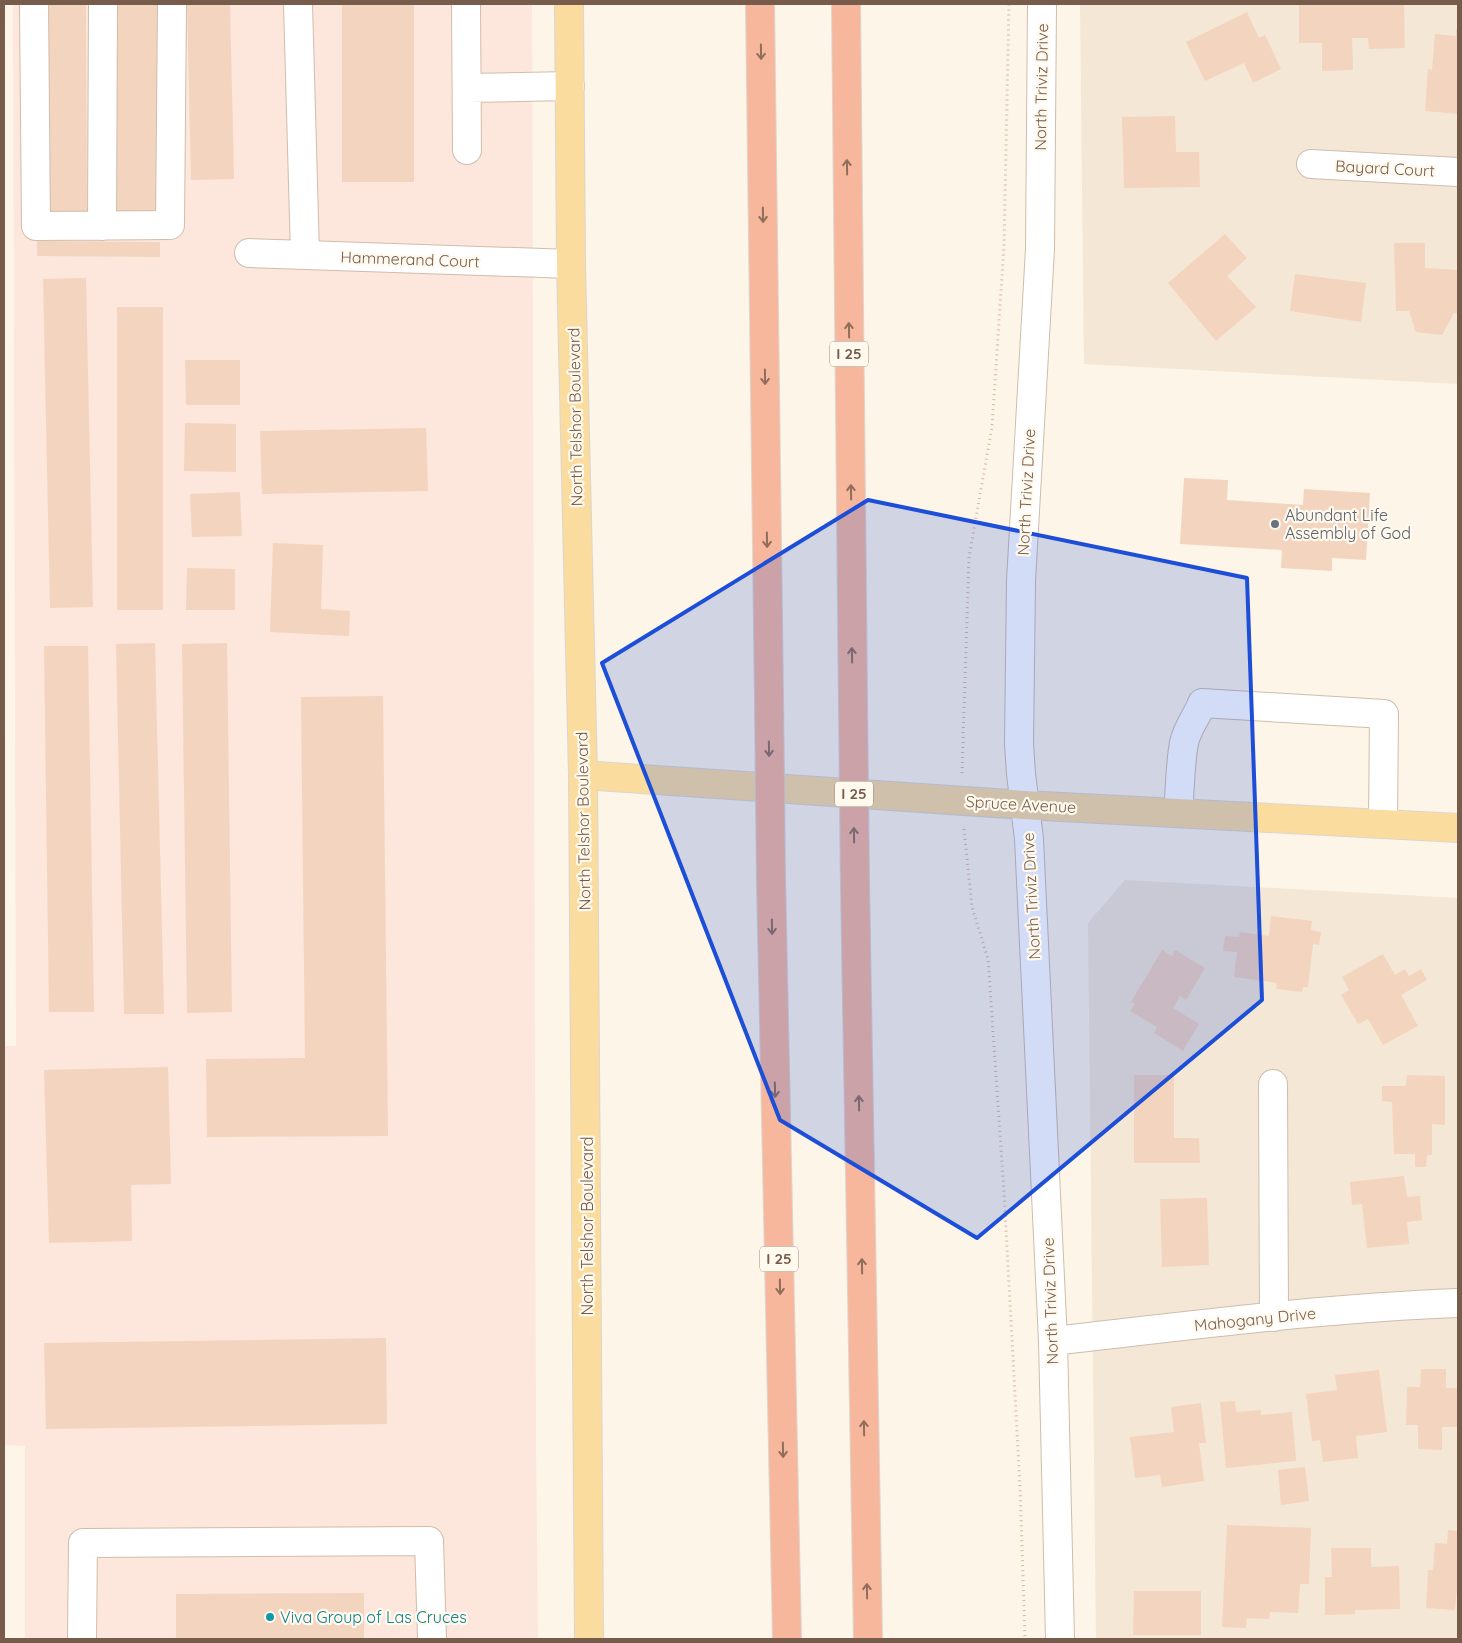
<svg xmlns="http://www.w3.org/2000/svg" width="1462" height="1643" viewBox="0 0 1462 1643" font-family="Quicksand,sans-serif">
  <rect width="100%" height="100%" fill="#fdf5e7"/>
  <path fill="#f4e7d5" d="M1080 4H1458V384L1084 364Z
    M1125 880 1458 898V1639H1096L1088 923Z"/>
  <path fill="#fde6db" d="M13 4H532L536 1444 538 1639H25V1446L4 1445V1046H16Z"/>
  <path fill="#f3d4be" d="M43 4H86L87 216 46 217Z
    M113 4H157L159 217H114Z
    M187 4H230L234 179 191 180Z
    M342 4H414V182H342Z
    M1299 4H1404L1405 48 1369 49 1368 38H1352L1353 70 1322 71V43H1299Z
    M1247 12 1259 38 1265 35 1281 69 1253 83 1244 63 1205 81 1186 42Z
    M1456 29H1458V114L1425 111 1428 69 1432 70 1435 34 1456 36Z
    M1175 116 1176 152H1199L1200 187 1124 188 1122 117Z
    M1225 234 1247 258 1227 276 1256 307 1216 341 1168 283Z
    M37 241 160 242V257L37 256Z
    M1394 243H1425V268L1458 270V313H1454L1442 335 1416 332 1409 311H1396Z
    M1295 274 1366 283 1361 322 1290 311Z
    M86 278 93 607 50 608 43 279Z
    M117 307H163V610H117Z
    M185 360H240V405H186Z
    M185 423 236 424V472L184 471Z
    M426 428 428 491 262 494 260 431Z
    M1184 478 1228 480 1227 500 1303 505 1304 489 1370 493 1366 560 1332 558V571L1281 568 1282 550 1180 544Z
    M240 492 242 536 192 537 190 494Z
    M273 543 323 545 321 609 350 611 349 636 270 632Z
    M187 568 235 569V610H186Z
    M155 643 164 1014H124L116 644Z
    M227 643 232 1012 187 1013 182 644Z
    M44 646H88L94 1012H49Z
    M383 696 388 1136 207 1137 206 1059 305 1058 301 697Z
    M1271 916 1312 921 1311 930 1321 932 1319 945 1313 944 1308 987H1303L1302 992 1276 989 1277 983 1234 977 1237 952 1223 951 1225 936 1239 937 1240 932 1269 936Z
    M1162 950 1172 956 1175 950 1205 968 1186 1000 1180 996 1173 1008 1199 1024 1183 1051 1154 1033 1157 1027 1130 1011 1135 1004 1131 1002Z
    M1383 954 1395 975 1405 969 1409 976 1421 969 1427 980 1401 995 1418 1026 1383 1045 1368 1019 1358 1024 1341 995 1349 990 1342 977Z
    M168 1067 171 1184 131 1185 132 1241 49 1243 44 1070Z
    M1134 1075H1174V1138H1199L1200 1163H1134Z
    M1407 1075 1445 1076V1125L1432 1124V1155H1427L1426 1167H1415V1154H1394L1392 1102 1382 1101V1086H1406Z
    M1404 1176 1407 1197 1420 1196 1422 1220 1407 1222 1409 1244 1367 1248 1362 1204 1352 1205 1350 1182Z
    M1207 1198 1209 1265 1162 1267 1160 1199Z
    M386 1338 387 1424 46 1429 44 1343Z
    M1421 1369H1446V1388H1458V1427H1442V1450L1418 1449V1425H1406L1407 1387H1420Z
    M1379 1370 1387 1432 1356 1436 1358 1458 1323 1462 1320 1440 1312 1441 1306 1394 1337 1390 1335 1375Z
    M1235 1401 1236 1412 1261 1410V1415L1292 1412 1296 1461 1226 1468 1220 1402Z
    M1201 1403 1206 1443H1199L1204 1481 1162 1487 1160 1475 1135 1478 1130 1437 1174 1432 1171 1407Z
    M1305 1467 1309 1501 1281 1505 1278 1470Z
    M1227 1525 1311 1528 1309 1584H1300L1298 1613 1270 1612 1269 1619 1247 1618 1246 1628 1222 1627Z
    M1448 1530 1458 1531V1588H1457L1455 1610 1426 1608 1428 1570H1433L1435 1543 1447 1544Z
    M1331 1548H1371V1567L1399 1566 1400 1609 1355 1610V1614L1325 1615V1577H1332Z
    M1134 1591H1201V1635H1133Z
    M364 1593V1639H176V1594Z"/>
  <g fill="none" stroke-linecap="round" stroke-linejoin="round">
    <g stroke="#cfbdad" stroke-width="30">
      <path id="minor" d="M34 4 36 226 170 225 172 4
        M298 4 305 255
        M466 4 467 150
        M1042 4 1040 249 1021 581 1019 744 1021 774 1029 839 1053 1341 1060 1639
        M467 88 570 86
        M1311 164 1458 172
        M102 226 103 4
        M249 253 571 264
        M1178 813C1180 790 1180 765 1184 743 1187 728 1197 717 1202 703L1384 714 1383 824
        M1273 1084 1274 1317
        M1053 1341C1188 1326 1322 1308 1458 1303
        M82 1639 83 1543 429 1541 432 1639"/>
    </g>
    <g stroke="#dcd5d0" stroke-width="30">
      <path id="major" d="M569 4 571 264 583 775 589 1639
        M583 775 1024 805 1458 828"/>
    </g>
    <g stroke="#dcd5d0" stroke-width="30">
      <path id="highway" d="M760 4 769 700
        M846 4 853 704
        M771 879 787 1639
        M855 884 868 1639"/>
    </g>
    <path stroke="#d8b8a1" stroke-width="3" stroke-dasharray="1 4" stroke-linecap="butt" d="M962 773 969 557 992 427 1004 246 1009 4
      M964 829 972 907 988 959 1004 1192 1020 1487 1025 1639"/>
    <use href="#minor" stroke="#fff" stroke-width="28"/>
    <use href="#major" stroke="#fbdc9f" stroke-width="28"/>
    <use href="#highway" stroke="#f7b79d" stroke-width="28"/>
    <g stroke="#dcd5d0" stroke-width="30" stroke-linecap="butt">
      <path id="highway-bridge" d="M769 700 771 879
        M853 704 855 884"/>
    </g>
    <use href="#highway-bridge" stroke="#f7b79d" stroke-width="28"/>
  </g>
  <defs><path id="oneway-shaft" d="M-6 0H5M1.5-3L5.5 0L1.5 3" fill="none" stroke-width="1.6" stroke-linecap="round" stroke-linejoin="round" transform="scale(1.25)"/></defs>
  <g stroke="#916e5b">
    <use href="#oneway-shaft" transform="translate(761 52) rotate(89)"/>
    <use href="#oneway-shaft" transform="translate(847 167) rotate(-91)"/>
    <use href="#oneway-shaft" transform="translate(763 215) rotate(89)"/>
    <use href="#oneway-shaft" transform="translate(849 330) rotate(-91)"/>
    <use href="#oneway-shaft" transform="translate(765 377) rotate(89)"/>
    <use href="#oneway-shaft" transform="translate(851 492) rotate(-91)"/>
    <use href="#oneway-shaft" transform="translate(767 540) rotate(89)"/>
    <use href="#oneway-shaft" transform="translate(852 655) rotate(-91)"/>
    <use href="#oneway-shaft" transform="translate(769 749) rotate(89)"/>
    <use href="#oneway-shaft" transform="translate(854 835) rotate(-91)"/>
    <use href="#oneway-shaft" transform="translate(772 927) rotate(89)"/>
    <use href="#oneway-shaft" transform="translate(775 1090) rotate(89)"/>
    <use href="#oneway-shaft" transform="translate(859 1103) rotate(-91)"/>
    <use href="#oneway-shaft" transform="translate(862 1266) rotate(-91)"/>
    <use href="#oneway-shaft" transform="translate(780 1287) rotate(89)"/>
    <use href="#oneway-shaft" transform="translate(864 1428) rotate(-91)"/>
    <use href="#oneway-shaft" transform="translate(783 1450) rotate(89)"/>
    <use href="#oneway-shaft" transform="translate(867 1591) rotate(-91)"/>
  </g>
  <path fill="#1d4ed8" fill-opacity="0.2" stroke="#1d4ed8" stroke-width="4" stroke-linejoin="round" d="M868 500 1247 578 1262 1000 977 1238 780 1120 602 663Z"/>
  <circle fill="#6b7280" stroke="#fff9ee" stroke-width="2" cx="1275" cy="524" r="5"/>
  <circle fill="#0f9aa8" stroke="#fff9ee" stroke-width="2" cx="270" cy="1617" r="5"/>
  <g text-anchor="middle" stroke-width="4.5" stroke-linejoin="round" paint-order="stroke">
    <g fill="#fff9ee" stroke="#a08b7c" stroke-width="1">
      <rect x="830" y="341.5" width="38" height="25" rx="4"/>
      <rect x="835" y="781.5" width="38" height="25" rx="4"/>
      <rect x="760" y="1246.5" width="38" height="25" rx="4"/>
    </g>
    <g font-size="15" font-weight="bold" fill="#775c4b">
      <text x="849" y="359">I 25</text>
      <text x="854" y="799">I 25</text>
      <text x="779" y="1264">I 25</text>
    </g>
    <g font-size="16" fill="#775c4b" stroke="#fff9ee">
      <text transform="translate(1041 87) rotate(-89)" y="6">North Triviz Drive</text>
      <text transform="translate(1385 168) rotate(3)" y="6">Bayard Court</text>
      <text transform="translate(410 259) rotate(2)" y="6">Hammerand Court</text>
      <text transform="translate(575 417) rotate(-91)" y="6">North Telshor Boulevard</text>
      <text transform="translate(1026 492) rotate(-87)" y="6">North Triviz Drive</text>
      <text transform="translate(1021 804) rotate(3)" y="6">Spruce Avenue</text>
      <text transform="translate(583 821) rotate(-91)" y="6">North Telshor Boulevard</text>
      <text transform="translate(1031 896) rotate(-93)" y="6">North Triviz Drive</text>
      <text transform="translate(587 1226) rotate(-90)" y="6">North Telshor Boulevard</text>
      <text transform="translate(1050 1301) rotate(-92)" y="6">North Triviz Drive</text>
      <text transform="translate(1255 1319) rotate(-6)" y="6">Mahogany Drive</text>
    </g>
    <g font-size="16" fill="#5b616d" stroke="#fff9ee" text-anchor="start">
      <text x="1285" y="521">Abundant Life<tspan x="1285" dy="18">Assembly of God</tspan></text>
    </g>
    <g font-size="16" fill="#0d838f" stroke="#fff9ee" text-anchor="start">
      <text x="280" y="1623">Viva Group of Las Cruces</text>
    </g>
  </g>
  <rect width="1462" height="1643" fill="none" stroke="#775c4b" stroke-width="10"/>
</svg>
